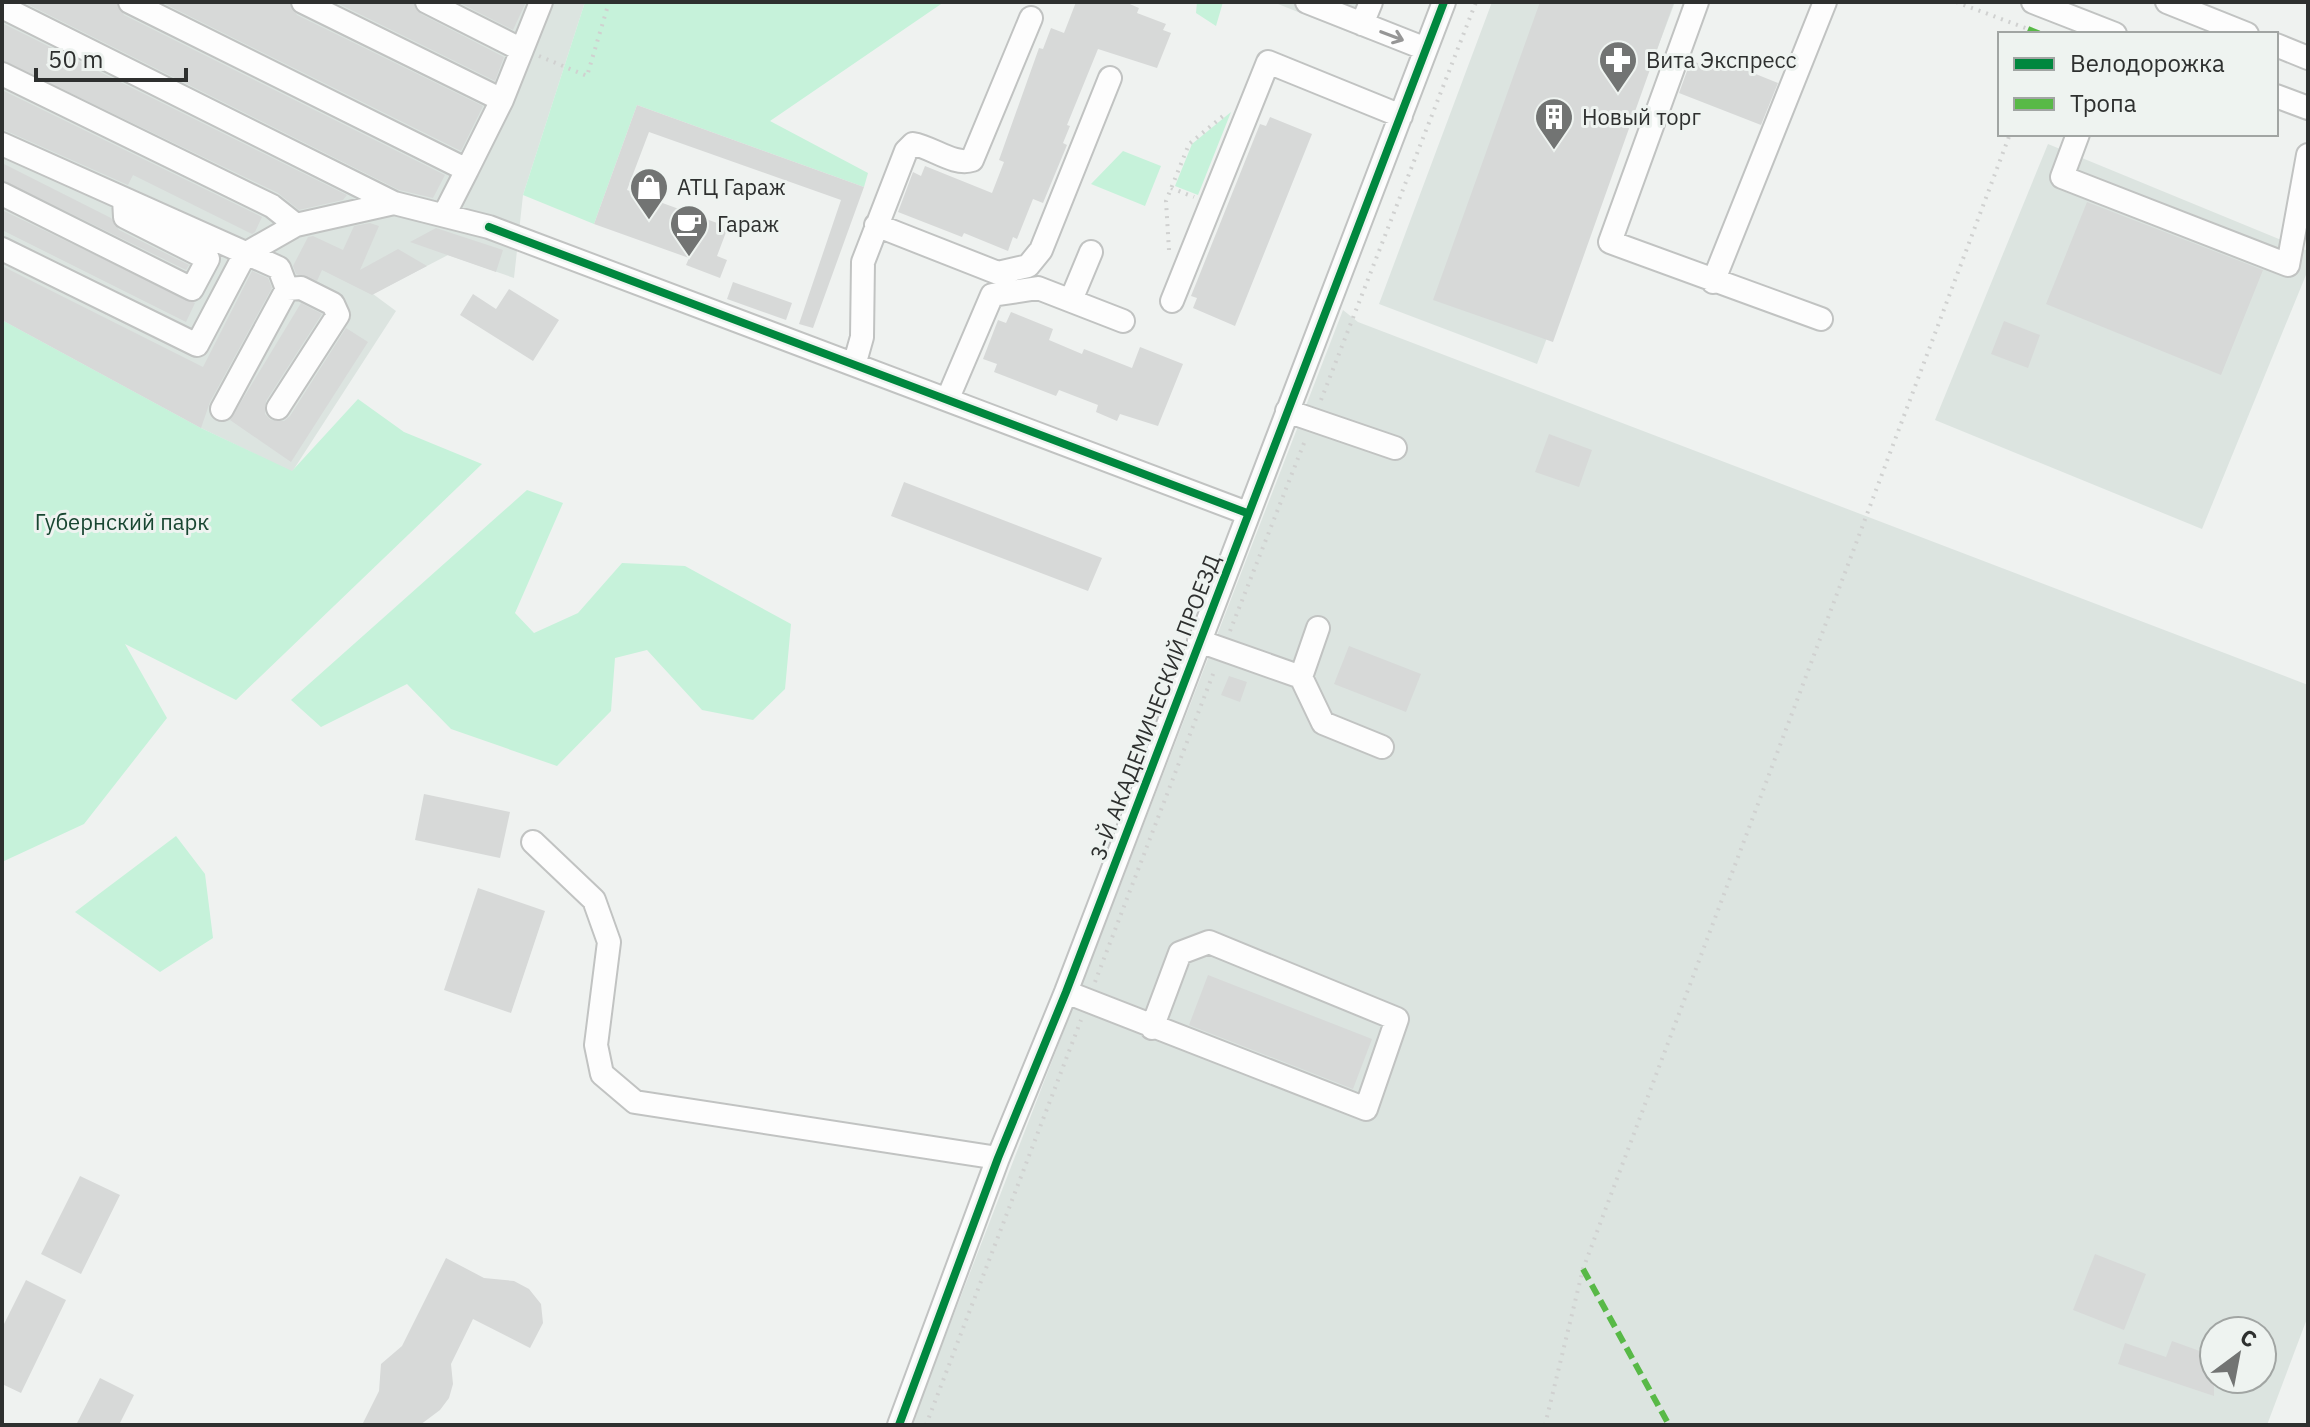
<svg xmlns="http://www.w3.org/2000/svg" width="2310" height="1427" viewBox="0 0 2310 1427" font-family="'IBM Plex Sans',sans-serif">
  <rect width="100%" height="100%" fill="#eff2f0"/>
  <path fill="#dce4e0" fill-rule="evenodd" d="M2 2H585L523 195 514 278 448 255 373 294 396 311 292 472 201 428 2 320Z
    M1273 2H1384L1368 40Z
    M1492 2H1675L1537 364 1379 304Z
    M2048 144 2308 251V270L2202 529 1935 420Z
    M1343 310 1358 322 2308 685V1316L2267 1425H911ZM2214 1331H2262V1379H2214Z"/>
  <path fill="#c6f2da" d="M585 2H944L770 121 868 173 864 187 637 105 594 224 523 195Z
    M1197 2H1223L1216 26 1196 13Z
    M1231 112 1198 195 1175 186 1192 144Z
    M1123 151 1161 166 1145 206 1091 184Z
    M2 320 201 428 292 471 358 399 404 432 482 464 236 700 125 644 167 718 84 824 2 862Z
    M527 490 563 503 515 613 534 633 578 613 622 563 685 566 791 624 785 689 753 720 702 710 647 650 615 658 611 711 557 766 451 729 407 684 321 727 291 700Z
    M176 836 205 874 213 938 160 972 75 912Z"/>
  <path fill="#d7d9d8" d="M23 2H116L124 15 445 175 433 198 399 190Z
    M161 2H289L297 15 483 106 461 151Z
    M335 2H413L421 14 504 57 495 81Z
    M458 2H526L513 30Z
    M1076 2H1125L1139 8 1137 13 1166 24 1163 30 1171 33 1157 68 1098 49 1067 125 1070 126 1063 143 1067 145 1043 203 1033 199 1017 239 1013 237 1008 251 964 233 962 237 898 212 913 172 921 176 925 166 992 193 1004 162 999 160 1039 48 1043 49 1051 28 1064 33Z
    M1540 2H1674L1553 342 1433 300Z
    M2 23 347 195 343 200 299 210 278 193 2 60Z
    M1706 54 1778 83 1761 125 1679 93 1691 60 1702 65Z
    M2 90 262 217 255 232 252 234 133 175 128 185 2 129Z
    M637 105 864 187 813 328 799 324 841 200 649 132 627 190 728 227 717 256 727 260 720 278 686 265 689 258 594 224Z
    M1270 117 1312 134 1235 326 1193 308 1197 298 1191 296 1260 124 1266 126Z
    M2 163 111 218 119 230 189 265 186 270 2 180Z
    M2087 202 2263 270 2221 375 2046 304Z
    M2 210 195 303 186 322 2 230Z
    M370 223 379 226 360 270 398 249 427 266 372 295 322 270 317 281 296 274 293 266 308 237 313 236 343 250 354 226Z
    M436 228 503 250 496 272 410 242Z
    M2 266 203 367 252 271 268 278 272 288 210 402 201 428 2 320Z
    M733 282 792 303 786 320 727 299Z
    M509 289 559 320 533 361 460 315 473 294 496 309Z
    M301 303 322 314 266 401 265 414 271 420 284 421 290 416 346 328 368 342 291 462 230 420Z
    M1011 312 1053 329 1049 340 1082 354 1084 349 1132 368 1140 347 1183 364 1158 426 1120 414 1117 421 1096 412 1098 405 1059 390 1056 396 994 372 997 364 983 359 998 320 1006 323Z
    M2004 321 2040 335 2028 368 1991 354Z
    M1549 434 1592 450 1579 487 1535 472Z
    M904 482 1102 558 1088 591 891 516Z
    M1349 646 1421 674 1406 712 1334 684Z
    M1229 676 1247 682 1240 702 1221 695Z
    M424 794 510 812 500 858 415 840Z
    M478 888 545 911 511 1013 444 990Z
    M1208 975 1372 1039 1353 1089 1189 1025Z
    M80 1176 120 1195 81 1274 41 1254Z
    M2095 1254 2146 1274 2124 1330 2073 1310Z
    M446 1258 484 1278 514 1281 529 1289 541 1304 543 1323 530 1348 473 1319 451 1364 453 1384 449 1398 440 1410 420 1425H362L379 1391 381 1364 402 1346Z
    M26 1280 66 1300 21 1393 2 1384V1328Z
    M2172 1341 2208 1354 2203 1369 2214 1373V1396L2118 1364 2125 1343 2166 1357Z
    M100 1378 134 1395 119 1425H76Z"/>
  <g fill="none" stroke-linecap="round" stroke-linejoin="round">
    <g stroke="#c1c3c2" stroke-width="26">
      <path id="minor" d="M130 2 467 170 444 215
        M303 2 502 100 541 2
        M427 2 522 50
        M1307 2 1426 49
        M1697 2 1610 242 1821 319
        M2033 2 2115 34
        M2167 2 2247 34
        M2 7 394 203 489 227 1247 513
        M1362 24 1371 2
        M2276 45 2308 58
        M2 74 272 206 296 225
        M2276 96 2308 108
        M2078 134 2062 177 2288 265 2308 155
        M2 144 279 268 287 289 222 409
        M467 170 502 100
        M2 194 192 289 208 259 125 217 124 199
        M876 225 998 273 1028 266 1041 250 1110 78
        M2 249 197 345 245 254 296 225 394 203
        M1713 282 1825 2
        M1071 300 1091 252
        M1172 301 1268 62 1401 116
        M855 362 862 337 863 262 906 151 913 144C932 147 954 166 972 160L1031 18
        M948 398 992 295 1038 288 1123 321
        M278 408 338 315 333 304 301 288 287 289
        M1287 411 1395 448
        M1199 641 1301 677 1318 628
        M1301 677 1323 723 1382 747
        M533 842 594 900 609 942 596 1045 602 1074 635 1102 998 1158
        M1066 992 1366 1109 1397 1019 1209 942 1180 953 1152 1028
        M899 1425 998 1158 1066 992 1444 2"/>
    </g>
    <path stroke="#d0d1d0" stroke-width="4" stroke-dasharray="2 6" stroke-linecap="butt" d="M1956 2 2028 29
      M539 56 587 76 609 2
      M1171 188 1194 197
      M1169 250 1166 201 1189 144 1223 116
      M1321 400 1476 2
      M1230 631 1306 438
      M1095 982 1215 669
      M926 1425 1081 1020
      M1545 1425 1583 1269 2010 134"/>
    <use href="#minor" stroke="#fdfdfd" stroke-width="22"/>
    <path stroke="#58b947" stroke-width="6" stroke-dasharray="12 6" stroke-linecap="butt" d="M2028 29 2040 34
      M1583 1269 1669 1425"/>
    <g stroke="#eef3f0" stroke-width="13">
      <path id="cycleway" d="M489 227 1247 513
        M899 1425 998 1158 1066 992 1444 2"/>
    </g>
    <use href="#cycleway" stroke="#00873e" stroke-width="8"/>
  </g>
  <defs><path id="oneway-shaft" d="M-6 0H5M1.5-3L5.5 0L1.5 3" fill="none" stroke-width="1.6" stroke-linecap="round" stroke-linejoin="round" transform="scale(2)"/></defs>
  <use stroke="#969696" href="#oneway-shaft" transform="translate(1392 36) rotate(21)"/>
  <defs>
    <g id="pharmacy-pin" transform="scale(2)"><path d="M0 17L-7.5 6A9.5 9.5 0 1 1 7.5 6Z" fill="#727473" stroke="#eef3f0"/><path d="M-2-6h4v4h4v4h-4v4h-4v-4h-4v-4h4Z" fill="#fff"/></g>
    <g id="building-pin" transform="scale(2)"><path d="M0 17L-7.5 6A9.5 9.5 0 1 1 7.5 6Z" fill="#727473" stroke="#eef3f0"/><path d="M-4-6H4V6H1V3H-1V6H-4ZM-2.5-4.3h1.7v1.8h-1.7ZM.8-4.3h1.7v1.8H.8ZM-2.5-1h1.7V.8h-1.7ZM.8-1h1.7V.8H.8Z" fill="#fff"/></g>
    <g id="shop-pin" transform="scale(2)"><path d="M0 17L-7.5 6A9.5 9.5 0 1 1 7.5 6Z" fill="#727473" stroke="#eef3f0"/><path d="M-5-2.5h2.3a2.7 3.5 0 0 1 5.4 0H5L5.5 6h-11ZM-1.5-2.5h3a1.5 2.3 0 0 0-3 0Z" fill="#fff"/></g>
    <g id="cafe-pin" transform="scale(2)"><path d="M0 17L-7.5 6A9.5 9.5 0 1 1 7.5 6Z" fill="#727473" stroke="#eef3f0"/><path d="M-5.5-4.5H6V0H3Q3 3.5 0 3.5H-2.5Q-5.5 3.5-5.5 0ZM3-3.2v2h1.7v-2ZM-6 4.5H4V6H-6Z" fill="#fff"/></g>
  </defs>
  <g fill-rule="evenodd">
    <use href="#pharmacy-pin" x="1618" y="60"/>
    <use href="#building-pin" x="1554" y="117"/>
    <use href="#shop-pin" x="649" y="187"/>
    <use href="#cafe-pin" x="689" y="224"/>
  </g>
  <g text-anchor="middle" stroke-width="6" stroke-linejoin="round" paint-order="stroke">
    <g font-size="22" fill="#2e302f" stroke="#eef3f0" text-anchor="start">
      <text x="1646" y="68">Вита Экспресс</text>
      <text x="1582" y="125">Новый торг</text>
      <text x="677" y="195">АТЦ Гараж</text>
      <text x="717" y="232">Гараж</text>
    </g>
    <g font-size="22" fill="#184631" stroke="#eef3f0">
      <text x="122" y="530">Губернский парк</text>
    </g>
    <g font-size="22" fill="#2e302f" stroke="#eef3f0">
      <text transform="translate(1155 707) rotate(-69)" y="8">3-Й АКАДЕМИЧЕСКИЙ ПРОЕЗД</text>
    </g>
  </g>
  <rect width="2310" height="1427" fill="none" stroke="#2e302f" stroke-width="8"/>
  <rect x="1998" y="32" width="280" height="104" fill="#eef3f0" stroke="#a1a5a3" stroke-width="2"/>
  <rect x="2014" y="58" width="40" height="12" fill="#00873e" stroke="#a1a5a3" stroke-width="2"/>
  <text x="2070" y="72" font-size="24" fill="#2e302f">Велодорожка</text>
  <rect x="2014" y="98" width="40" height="12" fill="#58b947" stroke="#a1a5a3" stroke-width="2"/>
  <text x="2070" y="112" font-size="24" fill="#2e302f">Тропа</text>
  <g transform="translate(2238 1355) rotate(32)"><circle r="38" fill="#eef3f0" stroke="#a1a5a3" stroke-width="2"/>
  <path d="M0-6L14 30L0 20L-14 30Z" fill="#727473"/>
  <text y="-12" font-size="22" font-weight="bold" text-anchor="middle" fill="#2e302f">С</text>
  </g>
  <path d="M36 68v12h150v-12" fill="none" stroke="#2e302f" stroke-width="4"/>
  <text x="48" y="68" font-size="24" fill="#2e302f" stroke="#eef3f0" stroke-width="6" paint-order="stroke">50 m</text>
</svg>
